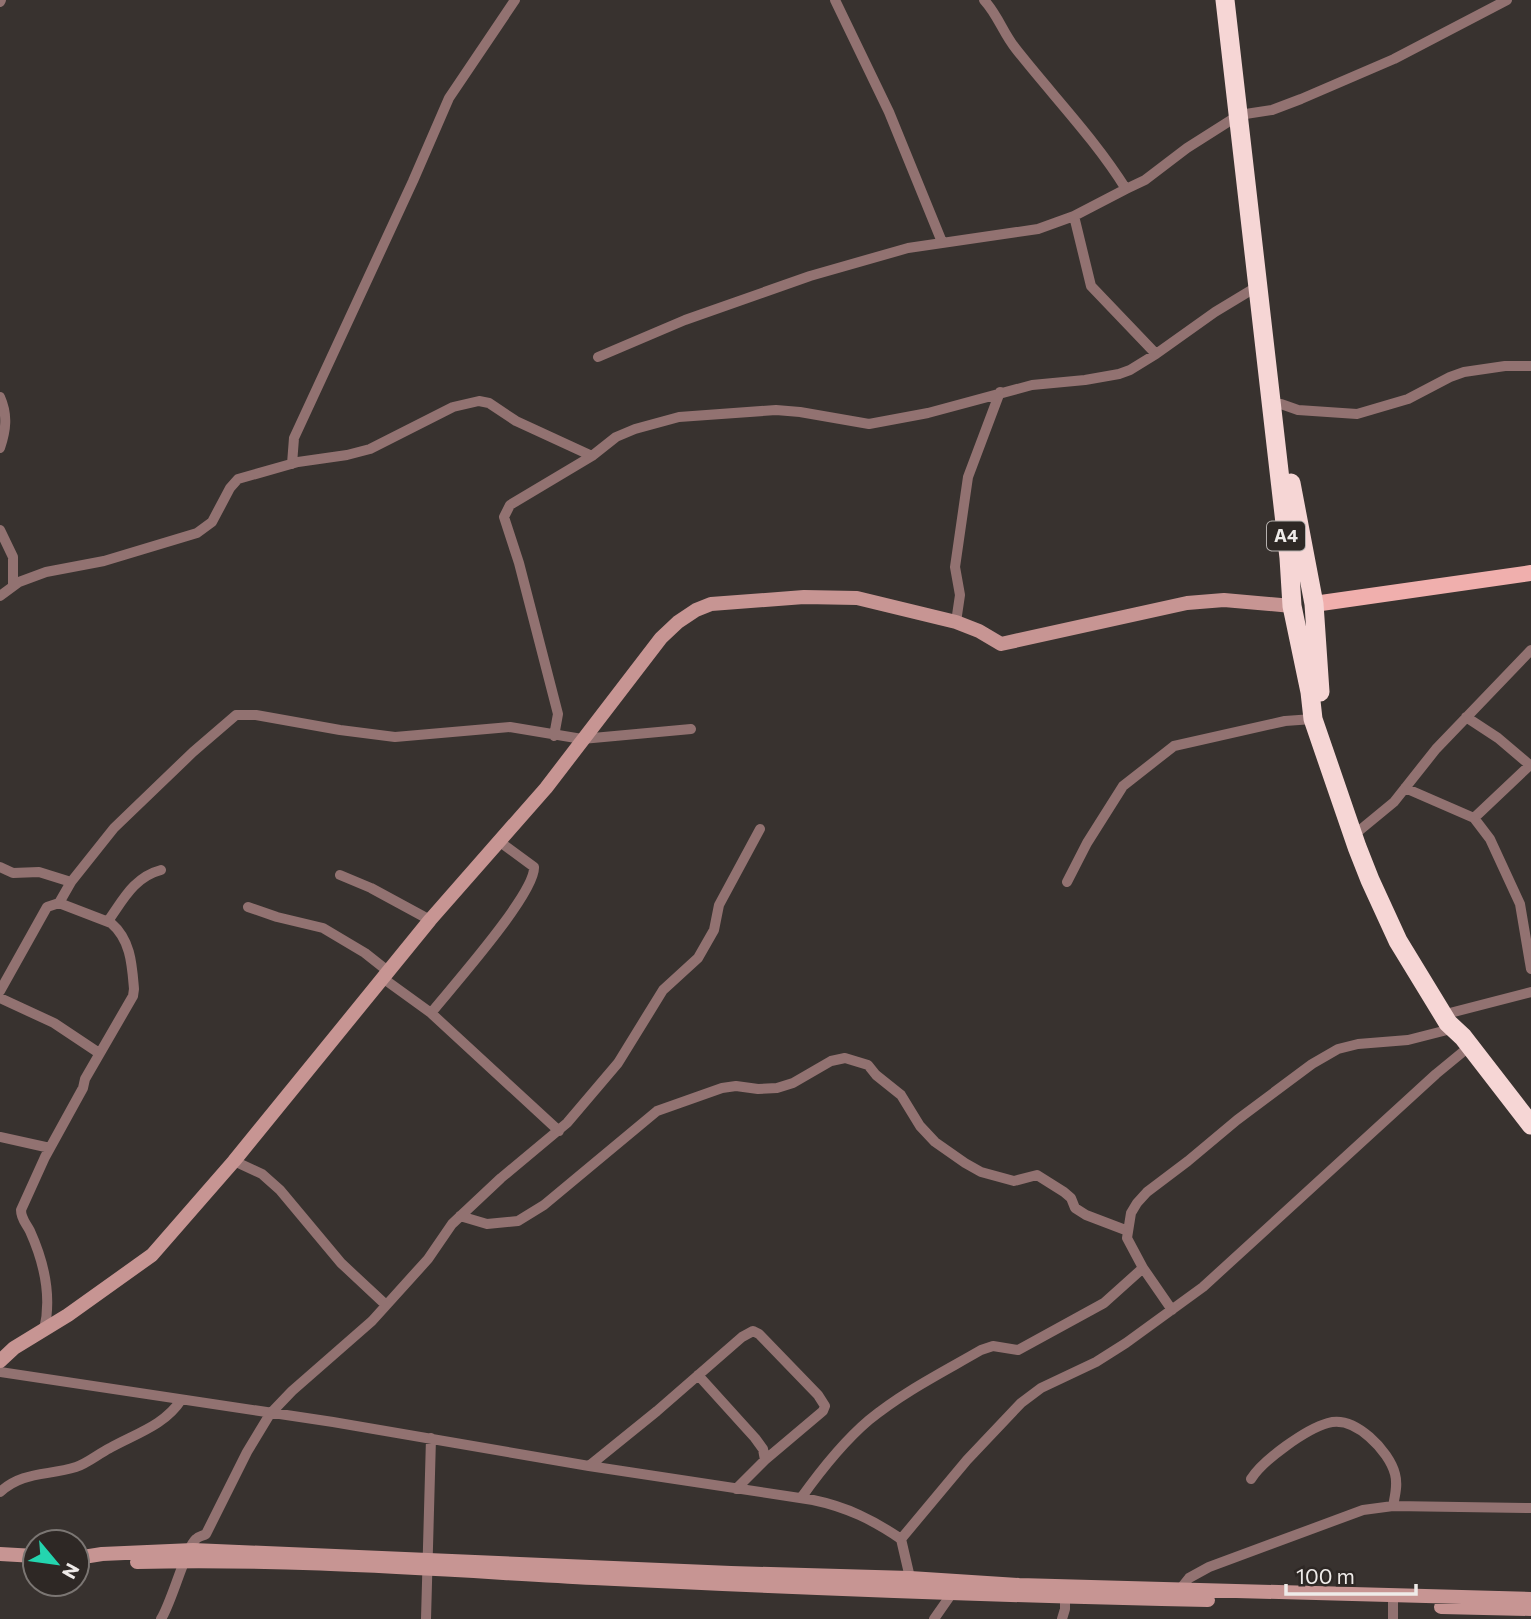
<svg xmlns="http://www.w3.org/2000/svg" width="1531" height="1619" viewBox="0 0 1531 1619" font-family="Commissioner,sans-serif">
  <rect width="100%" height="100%" fill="#38322f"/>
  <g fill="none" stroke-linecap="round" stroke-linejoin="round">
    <path stroke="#927271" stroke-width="10" d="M835 0 889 112 942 242
      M984 0C998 15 1003 33 1016 49 1052 95 1095 139 1126 189L1145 180 1187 148 1239 115 1272 110 1301 99 1394 59 1507 0
      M0 2 1 0
      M1074 216 1091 286 1156 354
      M598 357 685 320 810 276 908 248 1038 229 1074 216 1126 189
      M0 397C8 415 6 430 0 448
      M1271 406 1281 404 1298 410 1357 414 1408 399 1450 377 1464 372 1505 366H1531
      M292 464 294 438 413 181 449 98 515 0
      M0 530 13 557V585
      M0 596 19 582 46 572 104 561 197 533 212 522 230 488 238 479 298 462 347 455 370 449 453 407 479 401 489 403 516 421 592 456 616 437 635 429 679 417 776 410 800 412 869 424 928 413 1032 385 1085 380 1119 374 1130 370 1156 354 1215 312 1258 286
      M956 622 960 595 955 567 968 477 1000 392
      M1466 717 1498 738 1531 766
      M554 736 558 714 519 563 504 517 510 505 592 456
      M1405 788 1474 818 1490 839 1520 904 1531 969
      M1474 818 1530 765
      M1360 830 1394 802 1436 749 1531 650
      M0 867 13 873 39 872 71 882
      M340 875 371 888 430 920
      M1067 882 1087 843 1123 786 1174 746 1285 721 1313 719
      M59 903 71 882 114 828 193 752 236 715H256L340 730 395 737 510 727 582 739 691 729
      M248 907 277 917 323 928 365 953 389 972
      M108 921C123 900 134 877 161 870
      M384 979 431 1013 559 1131
      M0 991 47 907 59 903 111 923C131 940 132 965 134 989L133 996 85 1079 83 1088 45 1157 21 1210C21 1219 26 1223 30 1231 44 1262 52 1297 44 1330
      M0 998 54 1023 99 1053
      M431 1013C451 988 536 893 534 867L500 842
      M1442 1015 1531 992
      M0 1137 50 1148
      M234 1161 262 1174 280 1190 341 1263 386 1305
      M460 1216 487 1224 518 1221 544 1205 657 1111 722 1088 736 1086 758 1089 777 1088 793 1083 831 1061 845 1058 868 1065 876 1075 901 1095 920 1126 935 1142 965 1163 981 1172 1014 1181 1037 1175 1064 1192 1071 1198 1075 1208 1086 1215 1128 1231
      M1143 1268 1127 1238 1131 1213 1137 1203 1147 1192 1188 1161 1237 1120 1312 1064 1338 1049 1358 1044 1408 1040 1455 1028
      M0 1372 333 1422 589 1466 813 1500C847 1507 873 1520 901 1539
      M698 1375 755 1438 763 1449 765 1460
      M589 1466 657 1411 742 1337 753 1331 759 1334 818 1395 825 1406 823 1411 765 1460 736 1489
      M1251 1479C1263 1460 1306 1429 1328 1423 1355 1415 1389 1451 1395 1474 1398 1485 1395 1495 1393 1506
      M0 1492C23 1471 47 1476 76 1467 88 1463 98 1454 110 1448 135 1434 165 1425 181 1400
      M801 1498C821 1470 843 1442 869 1420 903 1392 943 1372 981 1350L993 1346 1018 1350 1104 1303 1143 1268 1172 1310
      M911 1582 901 1539 967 1460 1021 1403 1041 1388 1096 1362 1126 1343 1203 1287 1436 1074 1470 1046
      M1177 1593 1189 1578 1209 1567 1363 1510 1393 1506 1531 1508
      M161 1619C172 1602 186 1547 196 1539 199 1536 203 1536 206 1534L247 1452 270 1414 292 1391 372 1321 428 1259 452 1224 501 1178 567 1123 618 1063 663 990 698 958 714 930 719 905 760 829
      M426 1619 431 1438
      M934 1619 955 1589
      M1062 1619 1065 1609V1592
      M1393 1619V1596"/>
    <path stroke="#c79593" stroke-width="14" d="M0 1361 14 1348 68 1315 152 1255 234 1161 430 920 546 788 661 638 678 622 696 610 711 604 804 597 857 598 956 622 979 631 1001 644 1187 603 1224 600 1292 606
      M0 1554 35 1556
      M77 1558 102 1554 193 1550 731 1573 910 1578 1019 1585 1531 1599
      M137 1562C289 1558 442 1570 594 1578 799 1588 1003 1596 1208 1600
      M1441 1607 1531 1609"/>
    <path stroke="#f0afad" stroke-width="16" d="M1314 604 1531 573"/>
    <path stroke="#f6d6d5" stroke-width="19" d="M1225 0 1289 558 1292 606 1310 692 1313 719 1357 847 1370 880 1398 941 1448 1023 1463 1037 1531 1125
      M1291 483 1314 604 1320 692"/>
  </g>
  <g text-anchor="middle" stroke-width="5" stroke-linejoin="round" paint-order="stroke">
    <rect fill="#2e2825" stroke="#b5b0ae" stroke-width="2" x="1267" y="521.5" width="38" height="29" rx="5"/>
    <g font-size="18" font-weight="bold" fill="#efebe9">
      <text x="1286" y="542">A4</text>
    </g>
  </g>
  <g transform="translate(56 1563) rotate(119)"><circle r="33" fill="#2e2825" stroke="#7b7673" stroke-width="2"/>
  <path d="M0-5L12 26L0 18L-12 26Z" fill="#24d5af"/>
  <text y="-10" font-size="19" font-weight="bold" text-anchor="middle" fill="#efebe9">N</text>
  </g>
  <path d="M1286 1584v10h130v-10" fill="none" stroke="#efebe9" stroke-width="3.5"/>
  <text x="1296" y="1584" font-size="21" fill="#efebe9" stroke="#2e2825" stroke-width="5" paint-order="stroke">100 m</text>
</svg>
